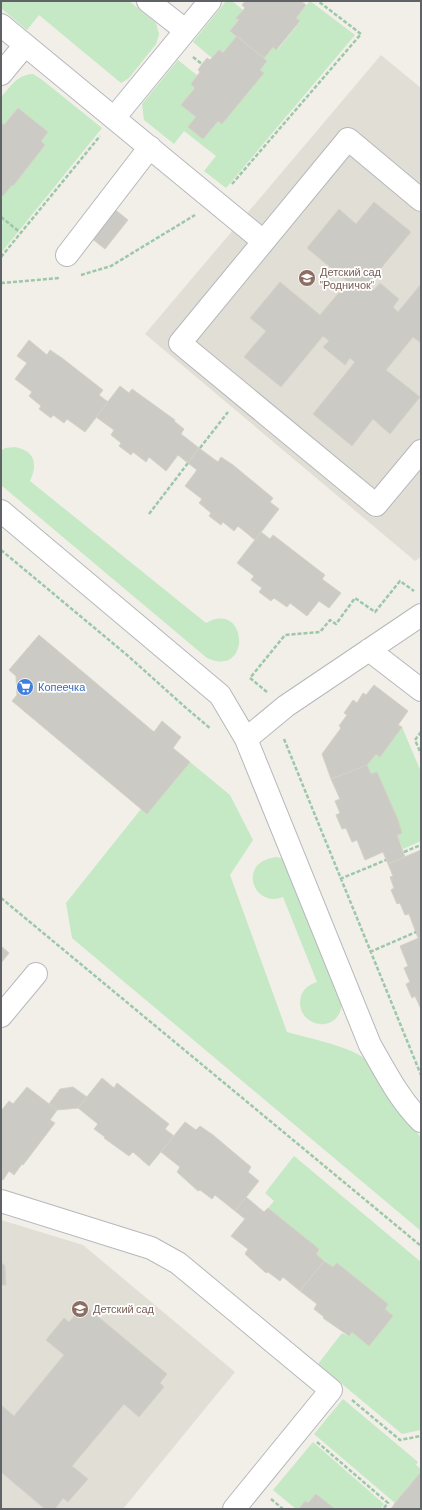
<svg xmlns="http://www.w3.org/2000/svg" width="422" height="1510" viewBox="0 0 422 1510" font-family="Barlow,sans-serif">
  <rect width="100%" height="100%" fill="#f1efe8"/>
  <path fill="#e1ded6" d="M381 55 421 88V557L415 561 145 334Z
    M1 1220 83 1245 235 1372 123 1509H1Z"/>
  <path fill="#c5e8c5" d="M1 1H129L156 23 159 34 156 44 129 78 121 83 39 15 27 30 1 8Z
    M226 1H232L243 10 236 18 239 20 237 36 223 53 219 50 212 58 193 42Z
    M310 1 355 35 226 188 204 171 216 156 184 131 174 144 144 120 142 104 178 60 198 76 191 84 195 88 181 105 196 117 189 127 203 138 218 121 222 124 264 73 260 70 267 61 264 58 273 47 277 50 300 22 296 18Z
    M33 74 41 79 102 128 1 253V226L3 223 1 221V194L3 196 12 185 13 186 45 145 41 141 48 132 18 108 4 125 1 122V97C11 86 17 75 33 74Z
    M15 447C35 451 38 464 30 481L206 623C248 599 252 679 207 658L1 485V451L5 448Z
    M402 727 421 772V841L403 849 397 835V820L383 786 371 774 367 765 376 754 380 757Z
    M190 762 230 795 253 840 230 875 287 1032C308 1038 343 1045 361 1056 376 1065 382 1087 391 1102 400 1115 410 1126 421 1137V1231L72 938 66 903 141 809Z
    M277 857 283 859 342 1002C342 1005 341 1009 340 1012 330 1035 294 1023 301 996 303 989 310 984 317 982L283 897C253 909 236 861 277 857Z
    M294 1156 421 1262V1430L402 1434 318 1364 342 1333 348 1336 352 1332 369 1346 393 1316 385 1309 388 1304 337 1263 333 1267 316 1254 319 1249 268 1208 274 1201 265 1193Z
    M343 1399 418 1462 416 1465 421 1469V1472L395 1503 314 1434Z
    M313 1442 384 1504 380 1509H335L316 1494 308 1503 305 1502 299 1509H296L273 1490Z"/>
  <path fill="#cccac5" stroke="#d6d1c6" d="M245 1H301L306 5 296 18 300 21 276 50 273 47 264 58 230 31 239 20 236 18 245 8 242 5Z
    M237 36 267 61 260 70 264 73 222 124 218 121 203 139 188 127 196 117 181 105 195 88 191 84 200 72 198 70 202 64 207 58 210 60 219 50 223 53Z
    M18 108 48 132 41 141 45 145 13 186 12 185 3 196 1 194V122L4 125Z
    M374 202 411 232 367 285 374 290 380 283 399 299 393 307 398 312 421 284V343L413 337 386 370 420 397 390 434 373 419 352 446 313 414 355 362 350 358 345 365 323 347 329 341 323 336 281 387 244 357 266 331 250 318 280 282 320 315 348 282 307 248 339 209 356 224Z
    M113 208 128 220 105 249 90 237Z
    M29 340 47 355 50 350 62 358 103 390 99 395 108 402 85 432 67 419 64 423 53 415 51 418 39 409 41 406 29 396 32 392 15 379 27 363 17 356Z
    M120 386 129 393 132 389 175 420 174 421 184 429 181 434 199 448 188 463 178 455 166 471 149 457 146 462 133 452 131 455 119 446 121 443 111 435 114 430 96 417Z
    M199 448 218 462 221 457 233 465 273 498 270 502 279 509 255 540 238 526 234 531 223 522 221 525 209 516 211 513 199 503 202 499 185 486 197 470 188 463Z
    M261 532 270 539 273 535 325 575 322 579 341 593 329 608 319 601 307 616 290 603 287 607 274 598 271 601 259 592 262 588 251 580 254 576 237 563Z
    M39 635 154 732 162 721 181 737 173 748 190 762 147 814 12 701 17 695 16 676 9 670Z
    M374 685 408 711 398 725 402 727 380 757 376 754 367 765 331 779 322 754 341 728 339 726 347 715 344 713 353 700 357 703 363 693 366 695Z
    M367 765 371 774 377 772 398 820 402 833 397 835 405 857 388 864 383 852 365 860 357 840 352 842 346 828 342 829 336 815 340 813 335 801 340 799 331 779Z
    M421 850V937L418 938 409 914 405 915 400 903 397 904 391 890 394 888 390 877 393 876 388 864Z
    M421 937V1009L415 996 412 998 406 984 410 982 404 968 408 966 400 946Z
    M1 946 9 953 1 963Z
    M102 1078 114 1088 117 1083 169 1124 165 1129 174 1136 149 1166 133 1152 129 1156 104 1138 105 1137 94 1129 98 1124 78 1108Z
    M27 1087 57 1110 50 1120 55 1123 23 1165 22 1164 14 1175 9 1171 3 1180 1 1179V1111L9 1101 13 1104Z
    M73 1087 87 1097 78 1108 57 1110 49 1104 60 1089Z
    M185 1122 196 1130 200 1126 213 1135 251 1167 248 1172 259 1181 235 1211 215 1195 212 1199 200 1190 198 1191 177 1172 180 1167 161 1152Z
    M246 1197 264 1212 268 1208 319 1249 316 1254 324 1261 300 1291 283 1277 280 1281 268 1272 266 1273 245 1254 248 1249 231 1236 245 1219 235 1211Z
    M324 1261 333 1267 337 1263 388 1304 385 1309 393 1316 369 1346 352 1332 349 1336 323 1318 324 1317 314 1309 317 1304 300 1291Z
    M1 1262 5 1266 6 1285H1Z
    M84 1305 167 1374 160 1383 164 1387 139 1417 124 1404 72 1466 88 1479 68 1502 63 1498 55 1509H45L1 1472V1405L14 1416 64 1355 46 1340 64 1318 69 1322Z
    M421 1472V1509H391L395 1503Z
    M316 1494 335 1509H299L305 1501 308 1503Z"/>
  <g fill="none" stroke-linecap="round" stroke-linejoin="round">
    <g stroke="#b5b8bc" stroke-width="24">
      <path id="minor" d="M148 1 185 30
        M1 25 263 241
        M1 74 25 45
        M114 118 210 1
        M421 200 348 139 180 343 376 505 421 451
        M67 255 150 147
        M1 511 220 695 246 739 370 1045C385 1071 399 1099 421 1121
        M369 650 421 690
        M246 739 286 706 421 615
        M1 1016 36 974
        M1 1201 151 1248 178 1263 331 1390 234 1509"/>
    </g>
    <path stroke="#9cc7a9" stroke-width="2.5" stroke-dasharray="4 2" stroke-linecap="butt" d="M193 57 202 64
      M232 184 361 34 318 1
      M1 217 21 233
      M1 257 100 136
      M81 275 111 266 195 215
      M1 283 60 278
      M200 448 228 412
      M149 514 188 463
      M1 550 127 655 185 707 211 729
      M267 692 250 678 285 635 320 632 330 620 336 624 355 598 375 612 400 581 414 591
      M421 732 415 740 421 754
      M284 739 421 1075
      M404 852 421 845
      M340 879 386 860
      M1 898 421 1246
      M370 952 416 932
      M352 1400 400 1440 421 1436
      M317 1442 388 1503 383 1509
      M271 1499 283 1509"/>
    <use href="#minor" stroke="#fff" stroke-width="22"/>
  </g>
  <defs>
    <g id="school-disc" transform="scale(0.9)"><circle r="9.5" fill="#8d6e63" stroke="#fff"/><path d="M0-5L7-2L0 1L-7-2ZM-4 1L0 2.5L4 1V4Q0 6-4 4Z" fill="#fff"/></g>
    <g id="supermarket-disc" transform="scale(0.9)"><circle r="9.5" fill="#3f7fe0" stroke="#fff"/><path d="M-6-5.5h2.5l.6 2H6L4.5 2H-2.5L-4.4-4H-6ZM-1.5 3.2a1.3 1.3 0 1 0 .1 0ZM3 3.2a1.3 1.3 0 1 0 .1 0Z" fill="#fff"/></g>
  </defs>
  <g fill-rule="evenodd">
    <use href="#school-disc" x="307" y="278"/>
    <use href="#supermarket-disc" x="25" y="687"/>
    <use href="#school-disc" x="80" y="1309"/>
  </g>
  <g text-anchor="middle" stroke-width="3.5" stroke-linejoin="round" paint-order="stroke">
    <g font-size="11" fill="#785e54" stroke="#fff" text-anchor="start">
      <text x="320" y="276">Детский сад<tspan x="320" dy="13">"Родничок"</tspan></text>
      <text x="93" y="1313">Детский сад</text>
    </g>
    <g font-size="11" fill="#366cbe" stroke="#fff" text-anchor="start">
      <text x="38" y="691">Копеечка</text>
    </g>
  </g>
  <rect width="422" height="1510" fill="none" stroke="#5f6368" stroke-width="4"/>
</svg>
